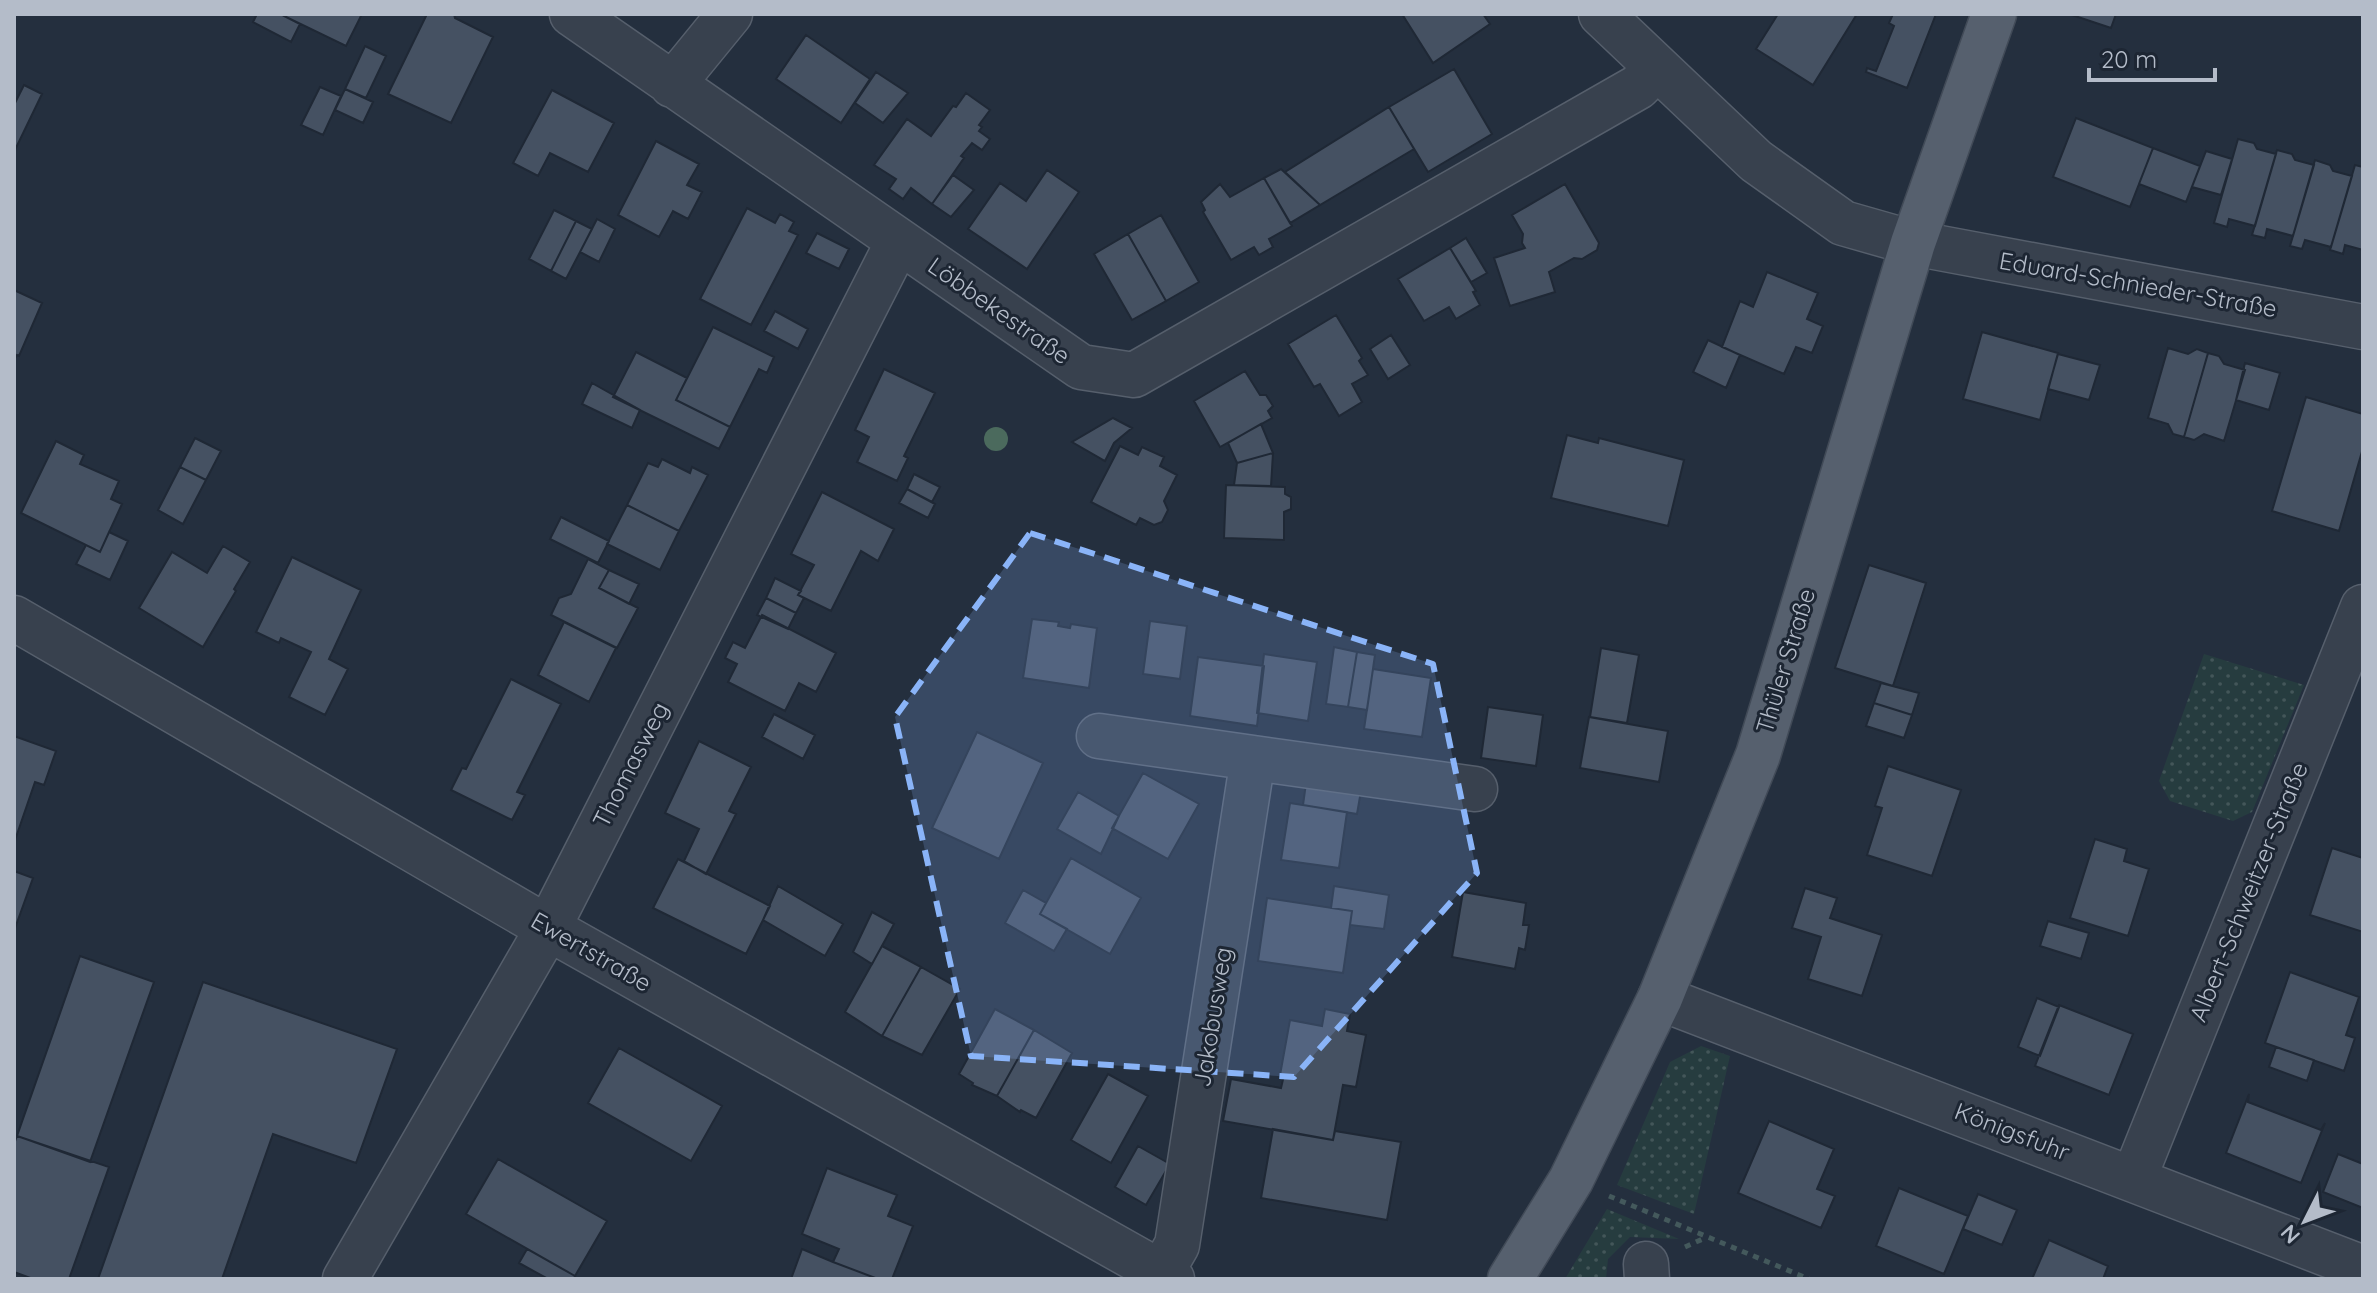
<svg xmlns="http://www.w3.org/2000/svg" width="2377" height="1293" viewBox="0 0 2377 1293" font-family="Quicksand,sans-serif">
  <defs>
    <pattern id="grass-dots" width="8" height="8" patternUnits="userSpaceOnUse" patternTransform="scale(2)"><rect width="8" height="8" fill="#263c3f"/><path d="M2 2h.1M6 6h.1" fill="none" stroke="#435659" stroke-width="1.8" stroke-linecap="round"/></pattern>
  </defs>
  <rect width="100%" height="100%" fill="#242f3e"/>
  <path fill="url(#grass-dots)" d="M2204 654 2304 685 2252 812 2233 821 2170 801 2159 781Z
    M1701 1046 1730 1056 1694 1214 1617 1185 1670 1062Z
    M1607 1209 1679 1239 1630 1237 1608 1259 1606 1279H1565Z"/>
  <path fill="#455162" stroke="#1f2835" stroke-width="2" d="M257 14H286L284 16 300 24 291 42 253 22Z
    M286 14H362L346 46 284 16Z
    M427 14H454L455 18 493 37 451 123 388 94Z
    M1402 14H1483L1490 24 1433 63Z
    M1778 14H1857L1813 85 1756 49Z
    M1893 14H1936L1907 88 1866 72 1867 68 1876 71 1894 26 1889 23Z
    M2069 14H2116L2111 28Z
    M806 35 870 79 841 123 776 79Z
    M365 46 386 56 366 98 345 89Z
    M1454 69 1492 134 1428 172 1389 107Z
    M876 72 908 93 883 123 855 103Z
    M24 85 42 94 14 152V105Z
    M320 87 341 96 323 135 301 125Z
    M345 89 373 102 363 123 335 110Z
    M552 90 614 123 588 172 550 153 538 176 513 163Z
    M966 93 990 110 979 125 982 127 979 131 990 139 982 150 972 143 961 156 964 158 932 204 911 188 903 199 889 189 896 179 874 165 907 119 931 136 953 106 956 107Z
    M1389 107 1414 149 1320 205 1285 172Z
    M2076 118 2153 148 2130 207 2053 177Z
    M2238 139 2254 143 2257 149 2276 154 2255 226 2229 219 2227 227 2214 223Z
    M656 141 699 164 687 185 702 192 688 219 673 211 659 237 618 215Z
    M2153 148 2200 166 2186 202 2139 184Z
    M2277 150 2292 154 2295 160 2314 165 2293 236 2267 229 2265 238 2252 235Z
    M2206 151 2232 159 2221 195 2192 187Z
    M2315 160 2330 165 2333 171 2352 176 2331 247 2305 240 2302 249 2290 246Z
    M2355 165 2363 167V250L2345 245 2343 254 2330 250Z
    M1281 169 1320 205 1290 223 1264 178Z
    M1047 170 1079 192 1027 269 968 229 1000 183 1026 201Z
    M953 175 974 190 951 217 932 204Z
    M1264 178 1292 226 1269 239 1273 247 1259 255 1254 247 1231 260 1203 212 1205 210 1201 202 1220 184 1230 197Z
    M1565 184 1599 243 1597 250 1582 259 1574 258 1549 272 1555 292 1510 306 1494 258 1525 248 1522 243 1523 234 1512 215Z
    M747 208 775 223 780 214 794 222 789 231 798 235 751 325 700 299Z
    M554 210 576 221 551 271 529 259Z
    M1161 215 1199 282 1166 301 1128 234Z
    M597 219 615 229 599 262 580 252Z
    M576 221 592 229 566 279 551 271Z
    M817 233 849 249 839 269 806 253Z
    M1128 234 1166 301 1132 320 1094 254Z
    M1466 238 1487 273 1471 282 1450 248Z
    M1450 248 1476 291 1473 292 1480 305 1456 319 1449 307 1424 321 1398 279Z
    M1767 272 1818 293 1807 319 1823 326 1812 353 1796 347 1784 374 1722 347 1740 301 1753 307Z
    M14 290 42 303 19 356 17 355 14 360Z
    M775 311 808 329 798 349 764 331Z
    M1336 315 1362 358 1359 361 1368 375 1352 384 1362 402 1339 416 1320 384 1314 387 1288 344Z
    M713 327 774 357 767 373 759 369 730 427 676 400Z
    M1982 332 2058 353 2040 420 1963 399Z
    M1391 335 1410 365 1388 379 1370 349Z
    M1708 340 1740 355 1726 388 1693 372Z
    M2168 348 2188 354 2197 349 2208 353 2184 437 2173 434 2168 424 2148 418Z
    M636 352 687 378 676 400 730 427 719 449 613 397Z
    M2208 353 2219 356 2224 364 2245 370 2224 441 2204 434 2194 440 2184 437Z
    M2058 354 2100 365 2089 400 2048 389Z
    M2245 363 2280 373 2269 410 2236 400Z
    M884 369 935 393 904 456 908 458 897 481 857 462 869 437 855 430Z
    M1245 371 1260 395H1266L1273 406 1268 411 1272 418 1220 447 1194 401Z
    M592 383 640 410 632 428 582 404Z
    M2306 397 2363 414V448L2339 531 2272 511Z
    M1113 418 1132 428 1114 443 1105 461 1072 442Z
    M1261 424 1273 453 1237 463 1228 443Z
    M1567 435 1598 443 1599 438 1684 460 1668 526 1551 498Z
    M195 438 221 451 206 480 180 467Z
    M56 441 84 455 80 464 119 481 111 499 122 504 100 552 21 513Z
    M1120 446 1138 455 1142 447 1164 457 1160 466 1177 475 1164 501 1168 510 1162 522 1154 525 1140 518 1136 525 1091 502Z
    M1273 453 1271 486 1234 485 1237 463Z
    M662 459 690 473 692 467 708 475 679 531 627 505 648 463 658 467Z
    M180 467 206 480 183 524 158 510Z
    M914 474 940 487 932 502 907 489Z
    M1226 485 1285 487V494L1291 497V509L1284 512V540L1224 538Z
    M907 489 935 504 928 518 899 503Z
    M822 492 894 529 878 561 861 551 831 611 798 595 814 565 791 554Z
    M627 505 679 531 660 570 607 544Z
    M561 517 609 541 598 563 550 539Z
    M109 532 128 541 110 580 76 564 86 545 100 552Z
    M223 546 250 562 234 589 236 591 203 647 139 608 172 552 207 573Z
    M292 557 361 590 329 659 348 669 325 715 289 697 311 652 281 638 279 643 256 632Z
    M588 559 609 570 599 588 638 608 617 648 551 615 559 598 571 594Z
    M1869 565 1926 583 1893 686 1835 668Z
    M609 570 639 584 629 604 599 588Z
    M775 578 801 591 798 595 804 598 796 613 766 598Z
    M766 598 796 613 788 629 757 615Z
    M762 615 836 653 816 692 799 683 785 711 728 682 737 664 725 658 733 642 745 648Z
    M1032 619 1059 622 1058 626 1070 628 1071 624 1097 628 1089 688 1023 678Z
    M1150 621 1187 626 1180 679 1143 674Z
    M564 622 616 648 589 702 538 675Z
    M1334 647 1357 652 1348 707 1326 704Z
    M1601 648 1639 655 1627 723 1590 717Z
    M1357 652 1375 655 1367 710 1348 707Z
    M1264 654 1317 662 1308 721 1257 713Z
    M1198 657 1264 666 1257 726 1190 716Z
    M1373 669 1431 678 1422 737 1364 729Z
    M511 679 561 704 517 792 525 795 512 820 451 790 462 768 466 769Z
    M1881 683 1919 693 1912 715 1874 703Z
    M1874 703 1912 715 1904 738 1866 726Z
    M1488 707 1543 715 1536 766 1481 758Z
    M774 714 815 735 803 759 762 737Z
    M1589 717 1668 731 1659 782 1580 768Z
    M977 732 1043 763 999 859 932 828Z
    M14 736 56 751 44 785 35 782 14 843Z
    M699 741 751 767 729 811 736 814 706 874 684 861 699 829 665 813Z
    M1888 766 1961 790 1932 876 1867 855 1882 808 1875 806Z
    M1143 773 1199 804 1168 859 1112 828Z
    M1306 783 1361 791 1357 814 1303 805Z
    M1078 792 1119 816 1101 854 1057 829Z
    M1290 803 1347 812 1339 868 1281 860Z
    M2095 839 2127 849 2124 861 2149 869 2128 936 2070 918Z
    M2332 848 2363 858V932L2310 915Z
    M1071 858 1141 898 1110 954 1040 914Z
    M678 859 770 906 746 954 653 908Z
    M14 871 33 878 14 931Z
    M778 886 843 924 825 956 763 920Z
    M1334 886 1389 895 1384 929 1350 925 1352 911 1331 908Z
    M1805 888 1837 898 1830 918 1882 935 1862 996 1808 979 1821 937 1792 928Z
    M1023 890 1046 903 1040 914 1067 929 1054 951 1005 923Z
    M1463 892 1526 903 1523 925H1529L1525 950 1519 948 1515 969 1452 957Z
    M1267 898 1352 911 1343 973 1258 961Z
    M872 912 894 924 872 964 853 952Z
    M2048 921 2089 933 2081 959 2040 946Z
    M882 946 921 967 882 1036 845 1012Z
    M80 956 154 982 90 1162 17 1136Z
    M921 967 960 989 922 1055 882 1036Z
    M2290 972 2359 997 2346 1035 2355 1038 2344 1071 2265 1043Z
    M203 982 397 1049 356 1163 273 1134 222 1279H98Z
    M2037 998 2059 1007 2040 1056 2018 1047Z
    M2059 1005 2133 1034 2109 1095 2035 1066Z
    M995 1009 1034 1030 997 1096 972 1085 973 1083 959 1074Z
    M1325 1009 1350 1014 1347 1031 1366 1035 1356 1087 1343 1085 1333 1140 1223 1121 1231 1079 1281 1088 1284 1075H1280L1290 1020 1322 1026Z
    M1034 1030 1072 1053 1036 1118 1021 1110 1020 1112 997 1096Z
    M2276 1047 2314 1060 2307 1081 2269 1067Z
    M619 1048 722 1106 691 1161 588 1103Z
    M1108 1074 1148 1096 1111 1163 1071 1140Z
    M2249 1094 2248 1102 2321 1130 2325 1123 2301 1183 2226 1153Z
    M1769 1121 1834 1149 1817 1189 1835 1196 1821 1228 1738 1193Z
    M1273 1129 1333 1140 1335 1131 1401 1142 1387 1220 1261 1198Z
    M17 1136 109 1167 69 1279H33L14 1272V1144Z
    M1138 1146 1170 1164 1146 1205 1115 1187Z
    M2338 1154 2363 1164V1208L2323 1192Z
    M498 1159 607 1221 575 1276 466 1214Z
    M827 1168 897 1195 888 1216 913 1226 892 1279H878L833 1262 839 1249 802 1234Z
    M1899 1188 1968 1216 1944 1274 1876 1246Z
    M1978 1194 2017 1210 2002 1245 1963 1229Z
    M2049 1240 2108 1266 2103 1279H2032Z
    M527 1249 575 1276 573 1279H548L519 1263Z
    M802 1249 833 1262 878 1279H791Z"/>
  <g fill="none" stroke-linecap="round" stroke-linejoin="round">
    <g stroke="#565f6c" stroke-width="47">
      <path id="minor" d="M572 14 1081 367 1134 375 1638 87 1657 68
        M1601 14 1756 161 1843 223 1913 243 2363 327
        M672 85 730 14
        M14 618 548 928 1172 1279
        M1099 736 1253 758
        M1660 998 2363 1268
        M2134 1178 2363 607
        M1646 1264 1647 1279
        M1161 1273 1177 1245 1253 758 1475 789
        M345 1279 548 928 898 242"/>
    </g>
    <g stroke="#414a57" stroke-width="47">
      <path id="major" d="M1510 1279 1571 1180 1660 998 1758 755 1913 243 1994 14"/>
    </g>
    <path stroke="#44595c" stroke-width="5" stroke-dasharray="6 6" stroke-linecap="butt" d="M1609 1196 1809 1279
      M1685 1247 1705 1238"/>
    <use href="#minor" stroke="#38414e" stroke-width="44"/>
    <use href="#major" stroke="#56606e" stroke-width="44"/>
  </g>
  <circle fill="#4b6a5d" cx="996" cy="439" r="12"/>
  <path fill="#8ab4f8" fill-opacity="0.2" stroke="#8ab4f8" stroke-width="6" stroke-dasharray="16 10" stroke-linejoin="round" d="M1030 533 1433 664 1477 873 1294 1077 971 1056 895 717Z"/>
  <g text-anchor="middle" stroke-width="6" stroke-linejoin="round" paint-order="stroke">
    <g font-size="24" fill="#b4bcc9" stroke="#1d2633">
      <text transform="translate(2138 285) rotate(10)" y="8">Eduard-Schnieder-Straße</text>
      <text transform="translate(999 311) rotate(35)" y="8">Löbbekestraße</text>
      <text transform="translate(1786 661) rotate(-73)" y="8">Thüler Straße</text>
      <text transform="translate(631 765) rotate(-63)" y="8">Thomasweg</text>
      <text transform="translate(2249 892) rotate(-68)" y="8">Albert-Schweitzer-Straße</text>
      <text transform="translate(591 952) rotate(30)" y="8">Ewertstraße</text>
      <text transform="translate(1213 1017) rotate(-81)" y="8">Jakobusweg</text>
      <text transform="translate(2012 1132) rotate(21)" y="8">Königsfuhr</text>
    </g>
  </g>
  <rect width="2377" height="1293" fill="none" stroke="#b4bcc9" stroke-width="32"/>
  <g transform="translate(2305 1221) rotate(228)" stroke="#1d2633" stroke-width="6" paint-order="stroke">
  <path d="M0-6L14 30L0 20L-14 30Z" fill="#b4bcc9"/>
  <text y="-12" font-size="22" font-weight="bold" text-anchor="middle" fill="#b4bcc9">N</text>
  </g>
  <path d="M2089 68v12h126v-12" fill="none" stroke="#b4bcc9" stroke-width="4"/>
  <text x="2101" y="68" font-size="24" fill="#b4bcc9" stroke="#1d2633" stroke-width="6" paint-order="stroke">20 m</text>
</svg>
